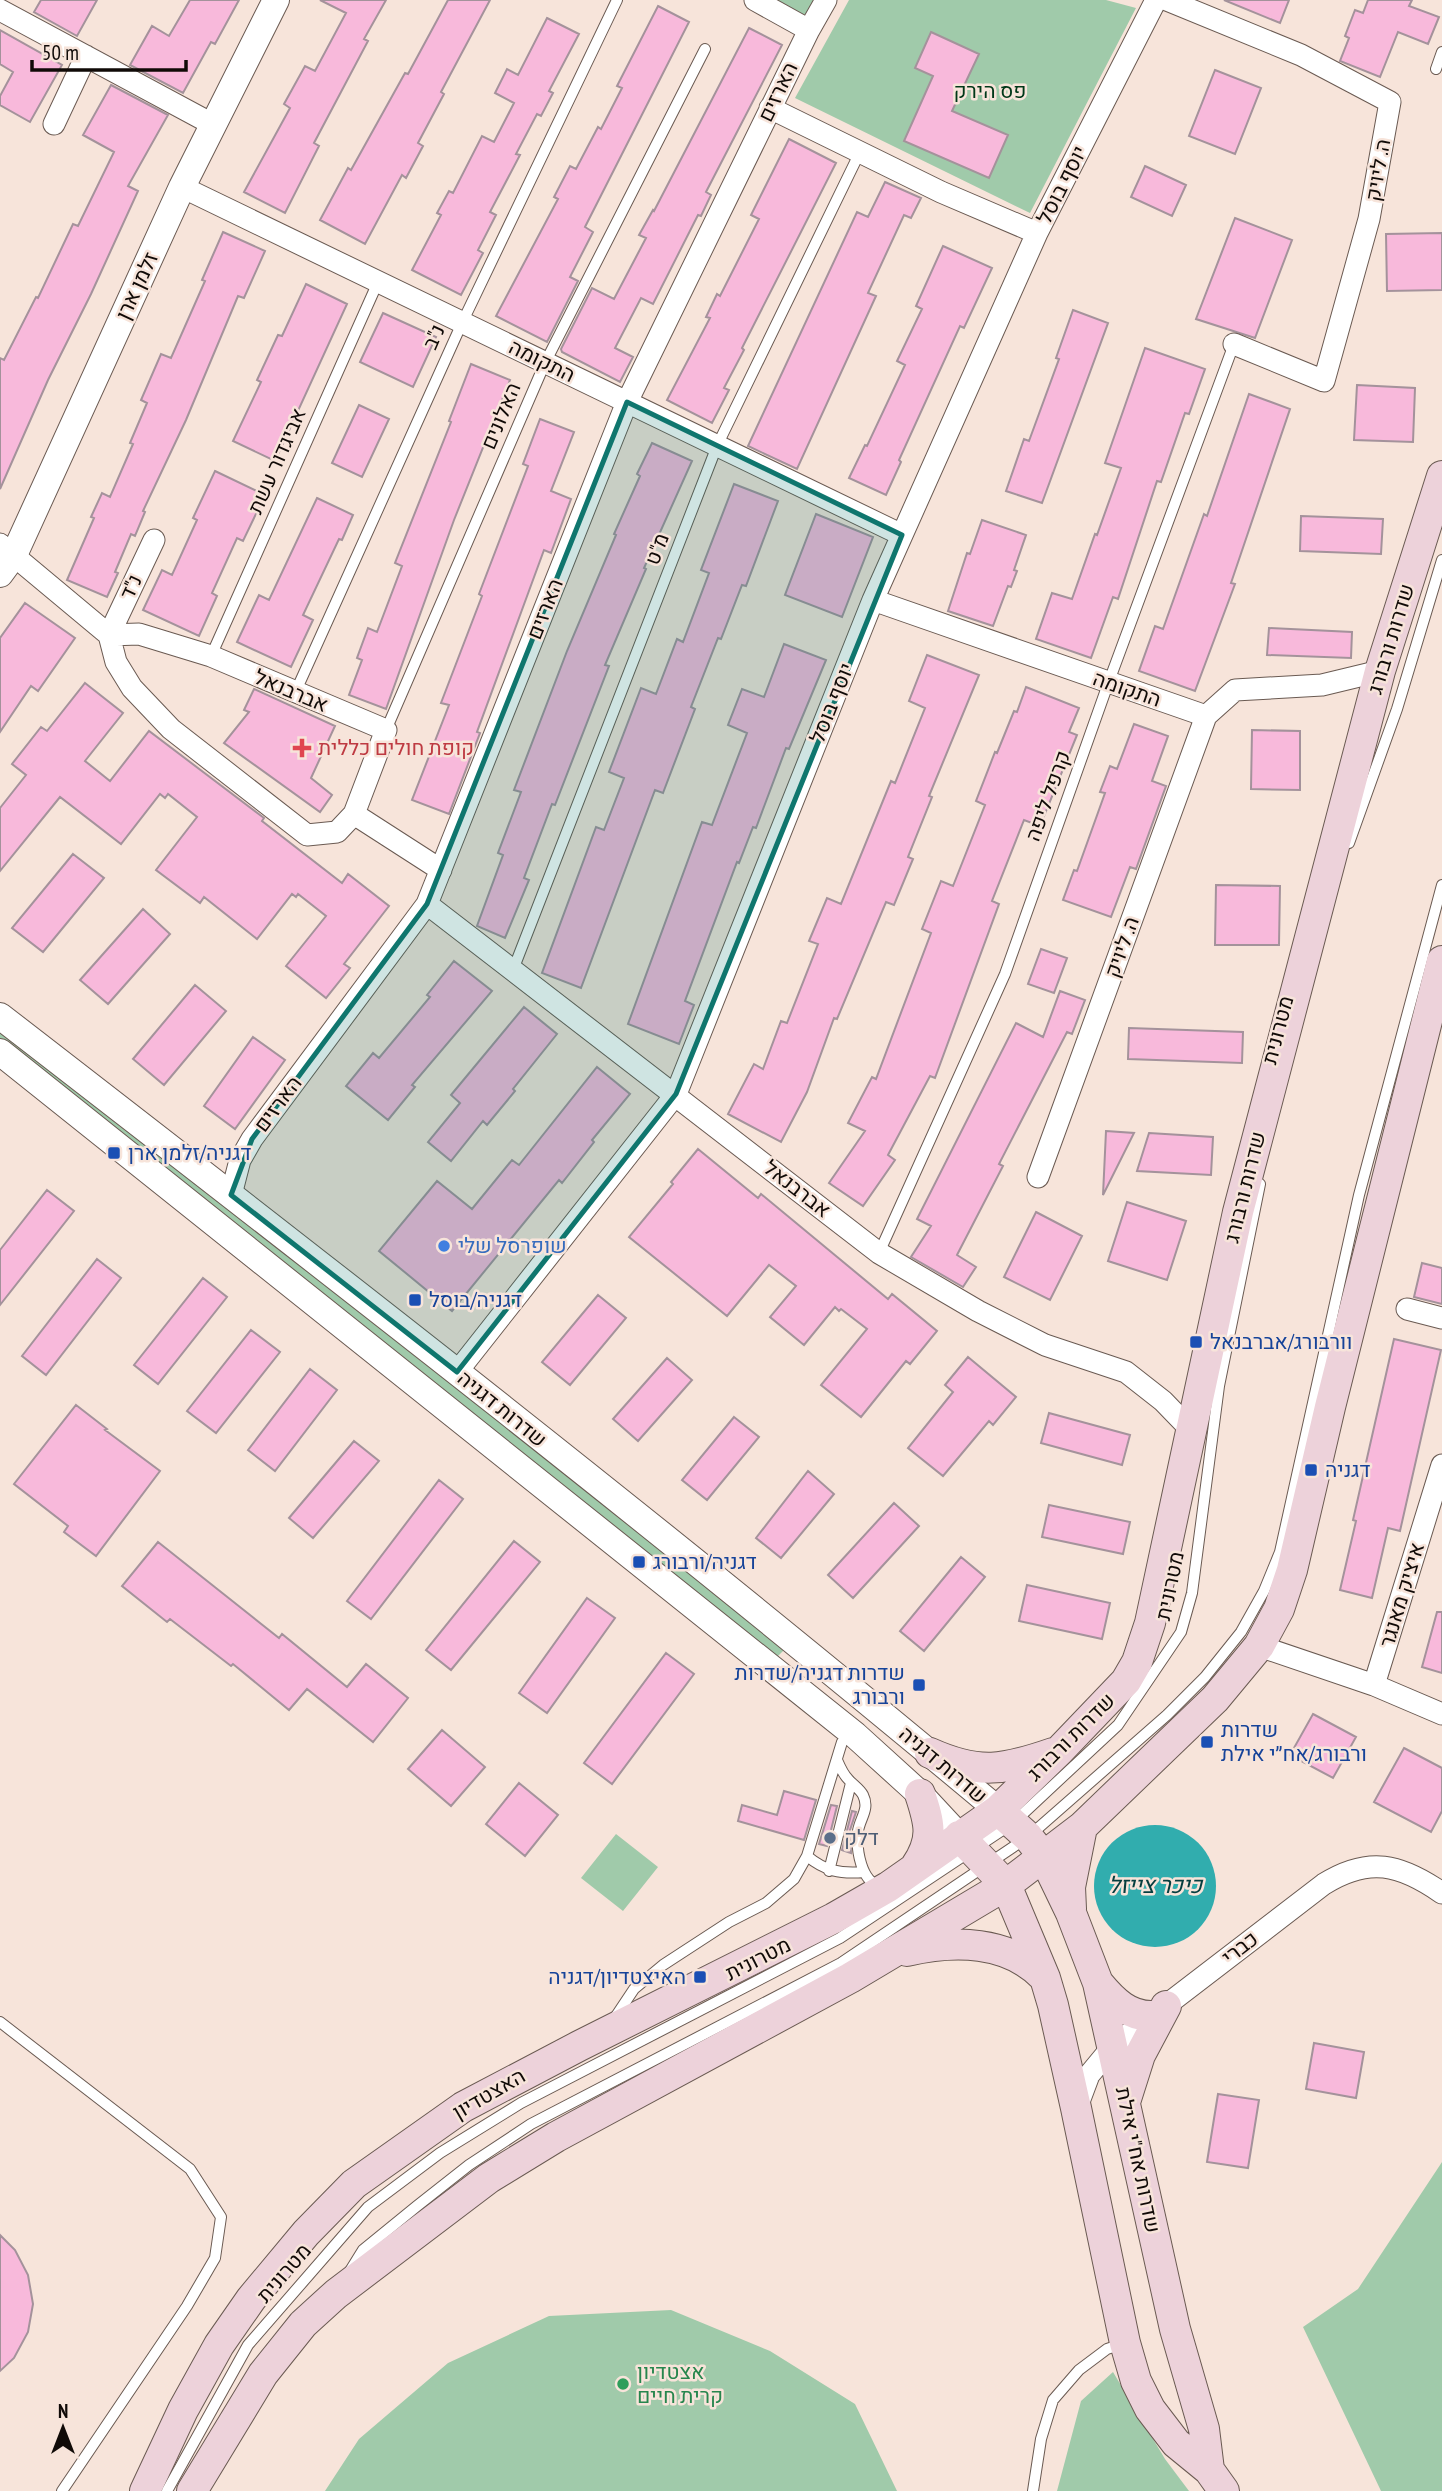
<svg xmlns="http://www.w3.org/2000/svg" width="1442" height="2491" viewBox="0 0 1442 2491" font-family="'PT Sans Narrow',Heebo,sans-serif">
  <rect width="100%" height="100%" fill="#f7e4da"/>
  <path fill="#a0caaa" d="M772 0H816L805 19Z
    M849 0H1106L1136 8 1030 213 795 98Z
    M0 1022 791 1643 771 1663 0 1044Z
    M616 1834 658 1867 623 1911 581 1878Z
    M1442 2162V2491H1381L1303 2327 1358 2289Z
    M671 2310 770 2351 855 2404 897 2491H325L359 2439 448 2363 549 2316Z
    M1113 2372 1165 2459 1189 2491H1057L1081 2401Z"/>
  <path fill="#31adae" d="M1094 1886a61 61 0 1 1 122 0a61 61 0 1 1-122 0Z"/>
  <path fill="#f8b9db" stroke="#a4929b" stroke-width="2" d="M41 0H97L77 36 34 12Z
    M190 0H239L215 44 211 42 183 93 130 65 152 26 169 36Z
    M320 0H386L364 39 368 41 314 143 319 146 285 213 244 192 290 108 284 104 305 66 315 71 346 13Z
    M448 0H490L441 92 444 94 418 143 423 146 406 178 402 175 365 244 320 220 348 168 351 170 405 73 408 74Z
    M1224 0H1289L1280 23Z
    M1368 0H1412L1409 6 1439 17 1428 44 1398 32 1380 77 1340 61 1349 38 1345 36 1355 10 1363 13Z
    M658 6 689 22 585 227 593 232 570 277 578 281 547 342 496 316 558 199 554 197 570 166 576 169 598 127 601 129 622 88 617 86Z
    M547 18 579 34 549 91 553 93 541 116 537 114 516 154 520 155 490 212 496 215 478 250 483 253 461 295 412 270 441 215 437 213 449 191 453 193 482 136 494 142 514 103 495 93 507 69 518 75Z
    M749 28 782 45 706 192 711 195 701 216 698 215 653 304 641 298 615 348 633 357 620 382 562 352 561 349 592 288 614 299 646 238 639 235 653 210 654 211Z
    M0 30 62 65 30 122 0 105V96L13 72 0 64Z
    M931 32 979 54 952 111 1008 135 989 178 904 141 933 76 915 68Z
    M1215 70 1261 88 1235 154 1189 136Z
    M111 85 168 115 128 186 138 191 91 294 48 380 0 489V358L4 360 36 297 38 298 73 224 78 226 114 152 83 135Z
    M789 139 836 163 742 348 744 350 724 388 729 390 712 423 667 400 710 318 706 317 717 294 720 296 759 219 751 215Z
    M1145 166 1186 185 1172 216 1131 197Z
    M885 182 921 198 911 218 904 215 868 293 876 296 797 469 748 446 857 212 868 217Z
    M1235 218 1292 240 1255 338 1196 319Z
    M223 232 265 251 244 298 238 296 186 420 143 511 145 512 135 536 131 534 115 572 118 573 107 597 67 580 94 518 91 517 102 493 110 497 133 444 130 443 147 403 141 400 161 354 171 358 205 281 202 280Z
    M1442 233V290L1387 291 1386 234Z
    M943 246 992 268 964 328 960 326 899 460 901 462 886 495 849 478 865 445 867 446 905 365 897 361 922 309 916 306Z
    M306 284 347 304 275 461 233 441 261 382 257 380 278 335 282 336Z
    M1073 310 1108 323 1042 503 1006 491 1024 439 1029 441 1059 359 1056 358Z
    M383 313 436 337 413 387 360 362Z
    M1145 348 1205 369 1189 414 1185 413 1161 482 1157 481 1118 599 1113 597 1091 658 1036 639 1052 593 1072 599 1095 534 1097 535 1121 468 1105 463Z
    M471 364 510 380 454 520 386 709 349 695 362 660 357 658 368 628 377 632 402 566 395 563 451 422 449 421Z
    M1357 385 1415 388 1413 442 1354 440Z
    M1249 394 1290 409 1231 583 1235 584 1195 691 1139 671 1155 626 1163 629 1204 514 1207 516Z
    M359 405 389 419 362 477 332 463Z
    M540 419 574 432 551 491 571 499 551 553 544 550 477 732 480 733 449 814 412 800 449 705 441 703 482 596 479 594 528 466 523 464Z
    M652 443 692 461 644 568 646 569 605 665 609 666 555 805 552 804 524 878 529 880 505 938 477 926 503 855 498 853 521 792 514 790 567 651 616 535 614 534 640 476 637 474Z
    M215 471 265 495 243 541 237 538 212 593 217 596 199 636 143 610 162 570 172 575 197 520 193 518Z
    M734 484 778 501 746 586 742 585 721 639 718 638 691 707 695 709 663 793 655 790 581 988 542 973 596 827 604 830 624 778 609 772 641 688 656 694 677 639 683 642 709 573 701 570Z
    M317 498 353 515 342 540 339 539 303 615 313 620 291 667 237 642 259 595 269 600Z
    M816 514 873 537 842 617 785 595Z
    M1301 516 1383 519 1381 554 1300 551Z
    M982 520 1026 535 1014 570 1017 571 1011 587 1008 586 993 626 948 611 967 553 970 554Z
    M25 603 75 638 38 691 31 686 0 732V638Z
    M1269 628 1352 632 1351 658 1267 655Z
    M784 644 826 660 789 749 786 748 756 828 753 827 739 863 737 862 685 1001 694 1005 679 1044 628 1024 702 822 712 825 747 733 728 725 742 689 764 697Z
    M927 655 979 675 929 796 932 797 908 857 913 859 894 905 886 902 837 1019 834 1018 807 1092 781 1142 728 1114 754 1064 763 1069 781 1021 787 1023 818 944 809 941 827 898 841 904 891 781 895 783 925 708 909 701Z
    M85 683 123 713 85 761 110 781 149 731 264 818 262 821 342 883 348 874 389 906 344 964 350 968 326 998 286 966 326 916 298 894 296 897 292 894 257 939 204 897 200 903 156 870 197 817 168 794 165 798 160 794 121 844 60 797 0 871V808L26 775 12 764 41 727 47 731Z
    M1026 687 1079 708 1069 732 1077 735 1040 826 1024 820 992 901 999 904 935 1078 930 1076 888 1155 895 1160 863 1206 829 1183 865 1131 848 1123 872 1077 876 1079 931 933 922 929 941 881 953 886 985 805 976 801 995 752 997 753 1014 711 1017 712Z
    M254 689 335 726 311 778 332 795 320 812 224 743 249 712 244 710Z
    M1134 724 1168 736 1152 781 1166 786 1136 869 1130 867 1111 917 1063 900 1074 870 1077 871 1105 793 1100 792 1110 766 1117 769Z
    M1252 730 1300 731V790L1251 789Z
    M73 854 104 878 43 952 12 928Z
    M1216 885 1280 886 1279 945H1215Z
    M143 909 170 934 108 1004 80 980Z
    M1041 949 1067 958 1054 993 1028 984Z
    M454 961 492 991 412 1085 415 1087 388 1120 346 1086 373 1053 379 1058 430 997 427 995Z
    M195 985 226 1011 164 1085 133 1059Z
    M1060 991 1085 1000 1072 1034 1067 1032 999 1164 1003 1166 957 1255 976 1267 963 1287 911 1257 931 1226 917 1219 1016 1023 1043 1037Z
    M524 1007 557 1034 513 1089 515 1091 487 1125 483 1121 451 1161 428 1142 460 1103 451 1095Z
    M1129 1028 1243 1032 1242 1063 1128 1059Z
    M253 1037 285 1060 235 1129 204 1106Z
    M597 1067 630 1094 592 1140 594 1142 562 1183 559 1180 452 1311 379 1251 437 1181 472 1209 512 1160 519 1165Z
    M1106 1131 1134 1133 1103 1195Z
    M1149 1133 1213 1137 1211 1175 1137 1171Z
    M698 1149 758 1198 761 1194 888 1299 892 1294 937 1331 910 1364 906 1361 861 1417 821 1385 867 1329 841 1309 839 1311 835 1307 804 1345 770 1317 796 1286 769 1265 727 1316 629 1237 673 1184 671 1182Z
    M47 1190 74 1211 0 1305V1250Z
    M1127 1202 1186 1221 1167 1280 1108 1261Z
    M1036 1212 1082 1236 1050 1300 1004 1277Z
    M97 1259 121 1278 46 1375 22 1356Z
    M1422 1263 1442 1268V1304L1414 1297Z
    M203 1278 227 1297 158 1384 134 1365Z
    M598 1295 626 1318 570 1385 542 1362Z
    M251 1330 280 1352 216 1433 187 1411Z
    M1394 1339 1441 1350 1400 1531 1388 1528 1372 1598 1340 1590 1356 1521 1353 1520Z
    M968 1357 1016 1397 993 1425 989 1421 943 1476 908 1448 953 1392 945 1385Z
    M667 1358 692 1380 638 1441 613 1419Z
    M310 1369 337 1390 275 1471 248 1450Z
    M76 1405 107 1429 105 1430 160 1471 96 1556 64 1532 68 1526 14 1484Z
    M1049 1413 1130 1435 1122 1465 1041 1443Z
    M734 1417 759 1437 707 1500 682 1480Z
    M354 1441 379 1461 313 1538 289 1518Z
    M808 1471 834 1494 781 1558 756 1538Z
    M439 1480 463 1499 371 1619 347 1601Z
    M894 1503 919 1526 853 1598 828 1575Z
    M1049 1505 1130 1522 1123 1554 1042 1537Z
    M514 1541 540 1562 451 1670 426 1650Z
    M158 1542 279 1638 282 1634 347 1687 366 1664 408 1698 373 1742 307 1689 289 1710 233 1664 231 1666 170 1619 167 1622 122 1586Z
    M961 1557 985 1577 924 1651 900 1631Z
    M1027 1585 1110 1603 1102 1639 1019 1621Z
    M587 1598 615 1618 547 1713 519 1693Z
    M1437 1612H1442V1673L1422 1667Z
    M666 1653 694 1674 612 1784 584 1763Z
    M1313 1714 1356 1737 1333 1778 1290 1755Z
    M442 1730 485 1767 451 1806 408 1769Z
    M1404 1748 1442 1768V1811L1431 1832 1374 1802Z
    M519 1783 558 1815 525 1856 486 1824Z
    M784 1791 816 1800 804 1840 738 1821 742 1805 777 1815Z
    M831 1805 837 1806 827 1846 819 1844Z
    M852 1811 856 1812 850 1830 851 1853 842 1850Z
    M1314 2043 1364 2052 1356 2098 1306 2089Z
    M1218 2094 1259 2100 1248 2168 1207 2162Z
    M0 2235 15 2250 28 2275 33 2304 28 2332 14 2358 0 2371Z"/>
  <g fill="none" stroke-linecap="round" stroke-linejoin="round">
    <g stroke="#6a5a52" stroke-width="12">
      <path id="service" d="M1436 69 1442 52
        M211 656 378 282
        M295 693 462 323 617 0
        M386 730 545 363 705 49
        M1349 843 1397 709 1442 560
        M513 970 717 446 860 152
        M879 1253 1005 974 1108 684 1234 344
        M837 1760C840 1767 843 1774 848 1779 852 1784 860 1789 863 1795 870 1809 860 1818 858 1831 856 1850 861 1882 881 1887
        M807 1856C825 1871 840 1874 864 1872
        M829 1871 851 1783
        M614 2019 634 1989 663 1965 729 1922 766 1903 794 1879 807 1856 842 1742 852 1735
        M0 2022 190 2169 221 2217 215 2258 187 2306 62 2491
        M350 2271 363 2250 417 2206 469 2165 531 2124 841 1963 1028 1837 1167 1715 1205 1677 1241 1632 1264 1591 1280 1552 1359 1195 1442 885
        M167 2491 248 2345 368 2207 440 2153 521 2103 840 1938 1013 1823 1118 1725 1181 1632 1192 1593 1219 1386 1260 1184
        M1033 2491 1041 2439 1053 2400 1079 2370 1107 2349 1122 2344"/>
    </g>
    <g stroke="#6a5a52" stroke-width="23">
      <path id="minor" d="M755 0 809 30
        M1167 0 1301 55 1390 102 1369 219 1324 381 1234 344
        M0 10 212 124
        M770 108 941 192 1037 233
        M54 124 86 56
        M182 187 902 535
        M0 544 109 635 116 662 132 688 171 729 307 835 337 832 354 814
        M873 600 1206 716 1235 690 1322 685 1380 671
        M109 635 139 634 211 656 386 730 354 814 441 870
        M109 635 154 540
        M427 904 879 1253 978 1311 1045 1345 1126 1372 1163 1401 1192 1431
        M1038 1177 1206 716
        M231 1195 240 1160 252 1139 427 904 627 402 809 30 826 0
        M1407 1309 1442 1318
        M457 1372 676 1094 873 600 1037 233 1156 0
        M1259 1646 1374 1685 1442 1714
        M1374 1685 1442 1465
        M1077 2107 1089 2075 1113 2046 1324 1884C1369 1856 1400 1864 1442 1893"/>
    </g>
    <g stroke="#6a5a52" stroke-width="28">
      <path id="tertiary" d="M0 574 14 555 182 187 276 0
        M0 1016C336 1276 672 1537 998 1810
        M0 1052 855 1735 920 1794 959 1836"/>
    </g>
    <g stroke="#6a5a52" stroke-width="32">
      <path id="secondary" d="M930 1753C979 1775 1004 1770 1053 1753
        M998 1810 1028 1837 1044 1857 1071 1913 1098 1983 1175 2329 1204 2429 1209 2470
        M959 1836 1006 1885 1045 1978 1053 2005 1076 2108 1125 2343 1136 2381 1150 2409 1176 2443 1209 2470 1224 2491
        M916 1866C934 1839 930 1824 920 1794
        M1071 1909 1070 1887 1082 1827
        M907 1951C954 1940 1008 1940 1044 1977
        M1099 1984C1113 2001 1129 2017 1153 2016
        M1126 2099 1140 2055 1166 2006
        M145 2491 183 2410 219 2345 251 2299 306 2233 354 2184 463 2107 579 2046 834 1918 888 1887 998 1810 1060 1750 1126 1681 1137 1662 1150 1623 1238 1212 1380 671 1442 476
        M192 2491 263 2374 303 2324 336 2294 489 2178 556 2137 850 1978 1006 1885 1082 1827 1215 1699 1259 1646 1279 1609 1292 1570 1330 1407 1442 961"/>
    </g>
    <use href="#service" stroke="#fff" stroke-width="10"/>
    <use href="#minor" stroke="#fff" stroke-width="21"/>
    <use href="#tertiary" stroke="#fff" stroke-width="26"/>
    <use href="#secondary" stroke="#edd2da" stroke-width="30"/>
  </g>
  <path fill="#0f766e" fill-opacity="0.2" stroke="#0f766e" stroke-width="5" stroke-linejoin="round" d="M627 402 902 535 676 1094 457 1372 231 1195 252 1139 427 904Z"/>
  <path fill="#e0444e" stroke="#f7e4da" stroke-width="2.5" d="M298.5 737.5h7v7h7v7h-7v7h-7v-7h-7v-7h7z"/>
  <g fill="#1a4fb4" stroke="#f7e4da" stroke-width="2.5">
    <rect x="107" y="1146" width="14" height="14" rx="3.5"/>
    <rect x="408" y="1293" width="14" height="14" rx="3.5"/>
    <rect x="1189" y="1335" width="14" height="14" rx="3.5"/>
    <rect x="1304" y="1463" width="14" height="14" rx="3.5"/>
    <rect x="632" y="1555" width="14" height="14" rx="3.5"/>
    <rect x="912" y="1678" width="14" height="14" rx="3.5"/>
    <rect x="1200" y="1735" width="14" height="14" rx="3.5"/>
    <rect x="693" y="1970" width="14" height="14" rx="3.5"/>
  </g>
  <circle fill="#3f7fe0" stroke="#f7e4da" stroke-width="2.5" cx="444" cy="1246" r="7"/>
  <circle fill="#5c6f8a" stroke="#f7e4da" stroke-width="2.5" cx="830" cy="1838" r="7"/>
  <circle fill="#2e9e5b" stroke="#f7e4da" stroke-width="2.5" cx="623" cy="2384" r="7"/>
  <g text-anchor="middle" stroke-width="5" stroke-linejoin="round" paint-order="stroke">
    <g font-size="21" fill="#003818" stroke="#f7e4da">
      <text x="990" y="98">פס הירק</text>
    </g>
    <g font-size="21" fill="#100a07" stroke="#f7e4da">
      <text transform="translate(778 92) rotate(-64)" y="7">הארזים</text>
      <text transform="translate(1378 170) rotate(-80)" y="7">ה. ליויק</text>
      <text transform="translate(1062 185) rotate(-63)" y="7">יוסף בוסל</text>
      <text transform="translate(137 286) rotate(-65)" y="7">זלמן ארן</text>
      <text transform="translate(434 337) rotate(-66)" y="7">נ"ב</text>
      <text transform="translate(542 361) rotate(26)" y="7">התקומה</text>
      <text transform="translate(501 416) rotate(-67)" y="7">האלונים</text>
      <text transform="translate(277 461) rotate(-66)" y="7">אביגדור עשת</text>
      <text transform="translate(657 549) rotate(-69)" y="7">מ"ט</text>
      <text transform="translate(131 587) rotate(-65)" y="7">נ"ד</text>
      <text transform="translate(545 609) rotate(-68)" y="7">הארזים</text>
      <text transform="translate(1391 639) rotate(-73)" y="7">שדרות ורבורג</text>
      <text transform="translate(1127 689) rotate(19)" y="7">התקומה</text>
      <text transform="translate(291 691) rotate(23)" y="7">אברבנאל</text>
      <text transform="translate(832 703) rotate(-68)" y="7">יוסף בוסל</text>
      <text transform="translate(1048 796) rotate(-70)" y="7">קרפל ליפה</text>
      <text transform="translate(1122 947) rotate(-70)" y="7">ה. ליויק</text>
      <text transform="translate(1278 1030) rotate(-75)" y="7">מטרונית</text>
      <text transform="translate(278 1104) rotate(-53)" y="7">הארזים</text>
      <text transform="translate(1245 1187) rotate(-76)" y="7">שדרות ורבורג</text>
      <text transform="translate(797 1189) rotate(38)" y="7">אברבנאל</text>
      <text transform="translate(502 1409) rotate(39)" y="7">שדרות דגניה</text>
      <text transform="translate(1170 1586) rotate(-78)" y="7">מטרונית</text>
      <text transform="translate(1402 1595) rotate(-73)" y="7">איציק מאנגר</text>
      <text transform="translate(1071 1737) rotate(-45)" y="7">שדרות ורבורג</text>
      <text transform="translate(943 1765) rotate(40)" y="7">שדרות דגניה</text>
      <text transform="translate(1240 1948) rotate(-38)" y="7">כברי</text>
      <text transform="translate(758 1959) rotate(-27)" y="7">מטרונית</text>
      <text transform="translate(489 2094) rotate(-30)" y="7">האצטדיון</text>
      <text transform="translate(1138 2160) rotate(78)" y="7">שדרות אח"י אילת</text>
      <text transform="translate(284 2273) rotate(-49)" y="7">מטרונית</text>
    </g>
    <g font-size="21" fill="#be3a42" stroke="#f7e4da" text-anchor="start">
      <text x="318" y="755">קופת חולים כללית</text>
    </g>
    <g font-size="21" fill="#164399" stroke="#f7e4da" text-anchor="start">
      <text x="128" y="1160">דגניה/זלמן ארן</text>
      <text x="429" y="1307">דגניה/בוסל</text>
      <text x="1210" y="1349">וורבורג/אברבנאל</text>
      <text x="1325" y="1477">דגניה</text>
      <text x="653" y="1569">דגניה/ורבורג</text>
      <text x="905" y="1680" text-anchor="end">שדרות דגניה/שדרות<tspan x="905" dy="24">ורבורג</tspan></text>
      <text x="1221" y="1737">שדרות<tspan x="1221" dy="24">ורבורג/אח״י אילת</tspan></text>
      <text x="686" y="1984" text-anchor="end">האיצטדיון/דגניה</text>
    </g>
    <g font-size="21" fill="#366cbe" stroke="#f7e4da" text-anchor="start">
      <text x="458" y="1253">שופרסל שלי</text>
    </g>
    <g font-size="21" fill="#4e5e75" stroke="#f7e4da" text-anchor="start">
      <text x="844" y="1845">דלק</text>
    </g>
    <g font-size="21" fill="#27864d" stroke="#f7e4da" text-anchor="start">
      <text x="637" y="2379">אצטדיון<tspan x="637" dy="24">קרית חיים</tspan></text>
    </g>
    <g font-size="23" font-style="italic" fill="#053e3f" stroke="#f7e4da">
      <text x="1155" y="1893">כיכר צייזל</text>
    </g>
  </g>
  <g transform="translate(63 2428)" stroke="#f7e4da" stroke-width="5" paint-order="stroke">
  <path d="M0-5L12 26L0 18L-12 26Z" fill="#100a07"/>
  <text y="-10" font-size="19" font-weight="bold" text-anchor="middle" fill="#100a07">N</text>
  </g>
  <path d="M32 60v10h154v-10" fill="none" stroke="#100a07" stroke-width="3.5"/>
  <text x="42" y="60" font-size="21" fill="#100a07" stroke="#f7e4da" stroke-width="5" paint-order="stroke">50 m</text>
</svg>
